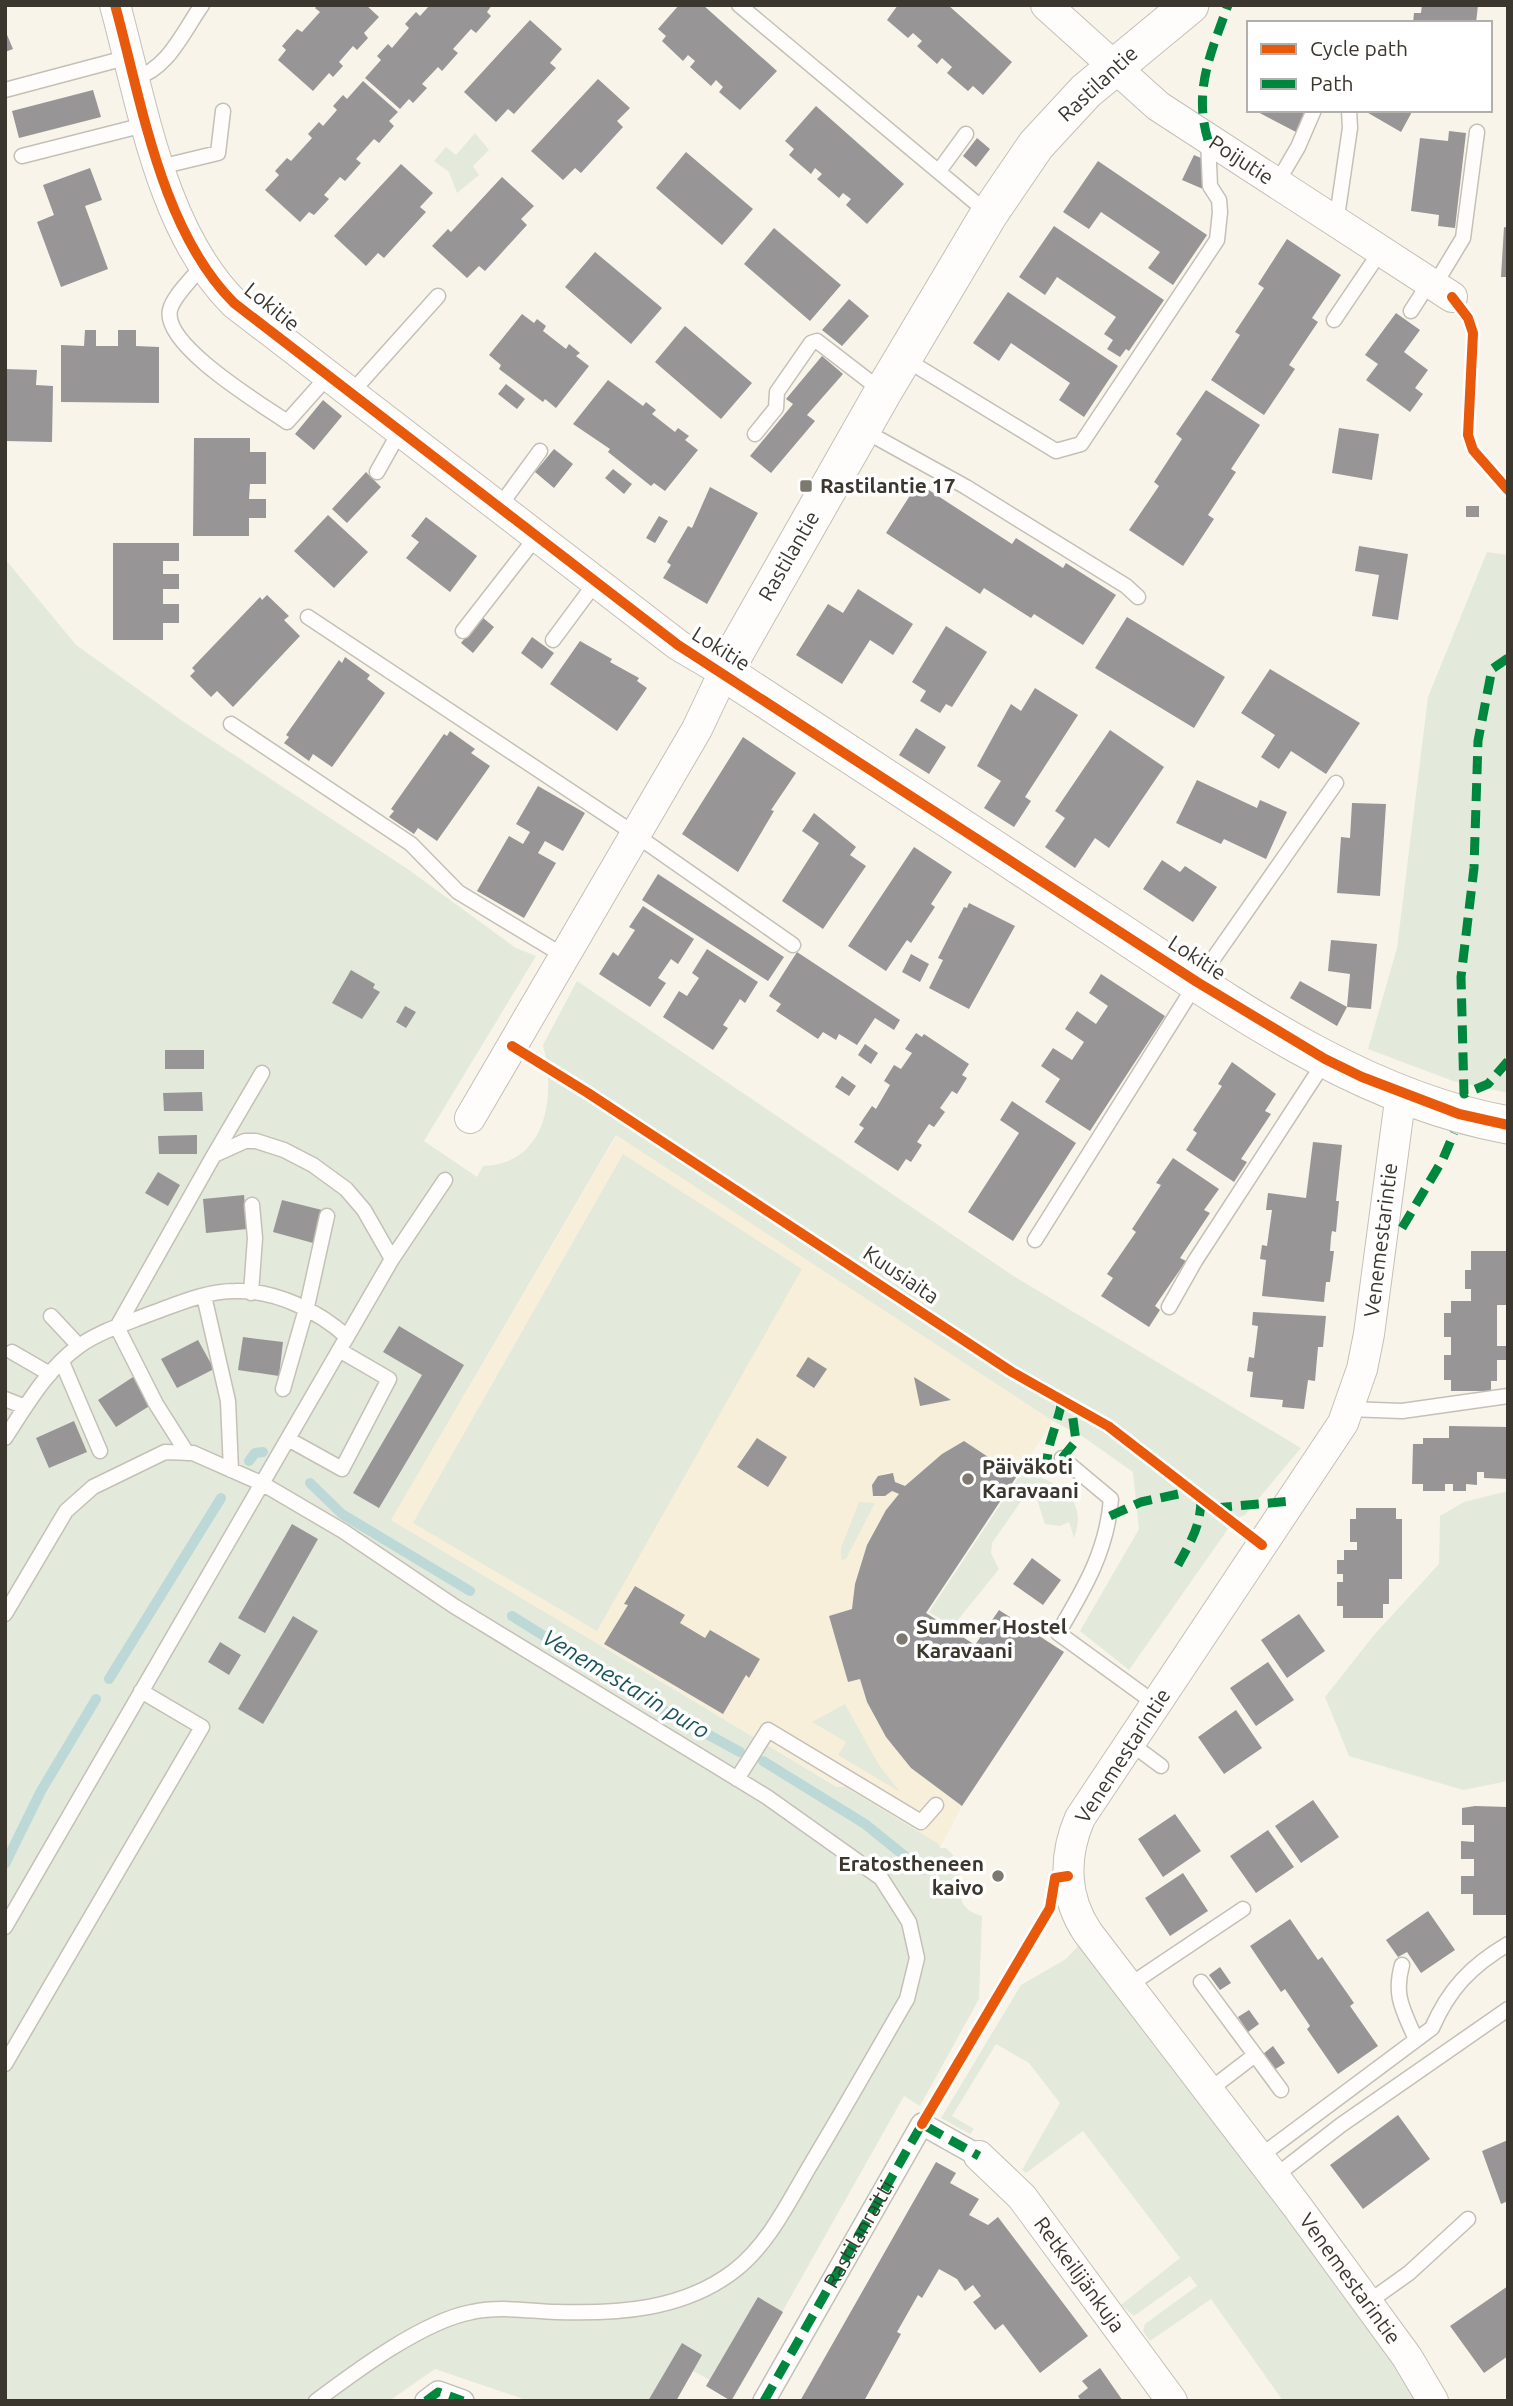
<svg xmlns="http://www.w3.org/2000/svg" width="1513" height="2406" viewBox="0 0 1513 2406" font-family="Ubuntu,sans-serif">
  <rect width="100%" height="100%" fill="#f8f4ea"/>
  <path fill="#f8efdb" d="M617 1135 1053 1421 1017 1476 964 1441 942 1454 905 1486 895 1482 893 1473 888 1472 878 1476 872 1485 873 1496 876 1497 885 1496 892 1491 899 1494 886 1510 867 1545 855 1584 848 1682 860 1679 867 1702 886 1737 911 1768 962 1806 940 1848 391 1520Z"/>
  <path fill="#e3eadb" d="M475 133 489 150 473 166 479 175 457 193 449 172 434 161 446 147 456 155Z
    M1487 552 1508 555V1093L1453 1081 1368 1049 1397 948 1428 697Z
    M5 559 76 645 181 720 409 870 516 948 536 956 424 1141 477 1177 483 1166C548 1164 556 1094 543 1045L577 981 1015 1277 1301 1448 1245 1515 1235 1519 1129 1670 1080 1631 1139 1529 1133 1472 1082 1436 1053 1421 616 1135 391 1520 837 1787H845L939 1844 940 1848H946C950 1852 955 1856 957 1862 965 1882 949 1907 982 1916L979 1999 920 2106 904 2096 732 2401 706 2386 710 2380 693 2371 676 2401H529L435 2369 389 2401H5Z
    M623 1154 802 1269 597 1631 413 1523Z
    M1022 1472C1058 1480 1089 1499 1074 1538L1069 1522 1060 1526 1045 1524 1035 1493 1029 1490 992 1543 991 1553 999 1569 953 1626 929 1612Z
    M1508 1491V1781L1463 1790 1349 1756 1325 1697 1374 1635 1439 1564 1440 1516 1464 1502Z
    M859 1502 875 1503 846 1559 841 1560V1548Z
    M845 1704 879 1765 900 1792 838 1755 846 1742 812 1722Z
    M1080 1944 1377 2335 1417 2401H1283L1211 2299 1150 2341 1143 2331 1145 2324 1197 2286 1190 2276 1134 2316 1121 2305 1180 2258 1083 2131 1026 2173 1022 2170 1060 2103 1029 2063 996 2044 952 2116 974 2129 970 2134 941 2118 1021 1985 1066 1959Z"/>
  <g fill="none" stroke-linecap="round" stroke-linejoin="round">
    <path stroke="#bcd8d7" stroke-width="10" d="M249 1461 255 1453 263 1452
      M310 1483 342 1514 470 1591
      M512 1616 663 1710 740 1752
      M109 1679 221 1498
      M763 1761 865 1824 922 1870
      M5 1864 41 1791 96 1699"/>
  </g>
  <path fill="#979596" d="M318 5H366L379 17 364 33 368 38 357 50 353 46 339 62 343 66 333 77 329 73 313 91 278 60 286 50 282 46 297 29 302 32 320 12 315 8Z
    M430 5H492L487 12 491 16 476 33 471 29 453 49 458 53 442 71 438 67 422 84 427 88 413 103 409 99 400 109 365 78 381 60 377 56 388 44 392 48 409 28 405 24 416 12 420 16Z
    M679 5H703L777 71 740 110 719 92 723 87 716 80 711 86 690 67 695 61 688 55 683 61 662 41 666 36 658 29Z
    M898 5H948L1012 62 983 95 973 86 968 91 947 73 952 67 942 58 937 64 917 46 922 41 913 33 908 38 887 20Z
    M1422 5H1478L1476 23H1413L1414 13H1421Z
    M530 20 562 49 550 63 556 68 514 114 508 109 496 122 464 92Z
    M5 30 13 49 5 52Z
    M598 79 630 108 617 121 623 127 581 173 575 168 563 180 531 151Z
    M363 81 398 112 389 121 394 126 379 143 374 139 356 159 361 163 345 181 340 177 324 195 329 199 314 215 309 212 300 222 265 190 279 175 275 171 287 158 291 161 312 138 308 134 319 122 323 126 337 110 333 106 343 95 347 99Z
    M93 90 101 117 19 138 12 111Z
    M816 106 904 184 867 224 846 205 851 199 843 193 839 198 817 179 822 174 815 168 811 174 789 155 794 149 785 141Z
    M1254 110H1305L1296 132Z
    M1363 110H1413L1401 132Z
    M1449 131 1466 133 1455 228 1438 226 1439 215 1411 211 1420 138 1448 141Z
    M977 138 990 149 976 167 963 156Z
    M686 152 753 209 722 245 656 188Z
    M1194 155 1215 164 1203 189 1182 180Z
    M1098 161 1207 235 1173 285 1148 268 1160 252 1101 212 1089 229 1063 212Z
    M401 164 433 193 420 207 426 212 384 258 378 253 366 266 334 236Z
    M90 168 102 200 85 206 108 269 61 287 37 222 54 215 43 185Z
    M502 177 534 206 521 219 527 225 485 271 479 266 467 278 432 246 448 229 451 232Z
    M1054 226 1164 300 1129 351 1126 349 1120 357 1107 349 1113 340 1104 334 1116 317 1057 277 1045 295 1019 277Z
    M1504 227 1508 228V277H1501Z
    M774 228 841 285 810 321 744 264Z
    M1287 239 1341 275 1312 318 1318 322 1289 365 1295 369 1264 415 1211 380 1240 335 1235 332 1264 288 1258 284Z
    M595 252 662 308 631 344 565 287Z
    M1008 292 1118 366 1084 417 1059 400 1070 383 1011 343 999 361 973 343Z
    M849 299 869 316 842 346 822 330Z
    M1396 313 1420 330 1404 352 1428 370 1415 388 1423 394 1410 412 1366 380 1378 364 1365 355Z
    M522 314 534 323 537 319 546 326 543 331 566 349 569 344 580 353 576 356 589 366 556 408 545 399 543 402 499 369 501 365 489 355Z
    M685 326 752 383 721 419 655 362Z
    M85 330H96V346H118V330H136V346L159 347V403L61 402V345L84 346Z
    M822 356 843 374 807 415 815 421 771 473 750 456 793 404 786 399Z
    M5 369 37 370 36 385 53 386 52 442 5 441Z
    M608 380 643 406 646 402 656 410 652 414 675 432 678 428 689 436 685 440 698 450 665 491 654 483 651 486 608 452 610 449 573 424Z
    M506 384 525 399 517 409 498 394Z
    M1206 390 1260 425 1231 469 1236 472 1208 515 1214 519 1183 566 1129 530 1159 486 1154 482 1182 439 1176 434Z
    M323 400 342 416 314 450 295 434Z
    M1339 428 1379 434 1372 480 1332 473Z
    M194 438H250V452H266V484H250L249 499H266V518H249V536H193Z
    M554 449 573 464 554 488 535 472Z
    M613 469 632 484 624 494 605 478Z
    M366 472 381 487 347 523 332 509Z
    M918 483 1012 544 1016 538 1063 568 1066 563 1116 595 1083 645 1034 614 1031 618 984 588 980 594 886 533Z
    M710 487 758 513 707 604 663 578 671 565 667 562 688 526 692 528Z
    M1466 506H1479V517H1466Z
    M328 515 368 552 334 588 294 551Z
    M659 516 668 521 655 543 646 538Z
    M426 517 477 556 450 592 406 558 419 542 411 536Z
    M113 543H179V561H163V574H179V589H163V604H179V623H163V640H113Z
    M1359 546 1408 554 1398 620 1372 616 1379 575 1355 571Z
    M858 589 913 624 893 655 870 640 842 684 796 655 828 604 843 613Z
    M267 595 289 616 284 620 300 636 233 707 217 691 211 697 190 676 195 671 192 668 260 597 262 600Z
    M482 617 494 627 473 653 461 643Z
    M1127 617 1225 677 1194 728 1095 668Z
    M946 626 987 652 952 707 946 704 940 713 920 701 926 691 912 682Z
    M532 637 554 653 542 669 521 653Z
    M580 641 612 659 610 662 639 678 637 681 647 688 617 731 550 684Z
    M345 657 370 675 367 679 385 693 332 767 313 754 309 761 284 743 289 737 286 735 339 660 342 663Z
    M1270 669 1360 723 1326 774 1291 751 1279 769 1261 757 1275 735 1241 713Z
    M1035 688 1078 715 1025 797 1031 801 1014 827 984 808 1001 781 977 766 1011 704 1021 711Z
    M916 728 946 747 929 774 899 755Z
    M1110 730 1164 767 1109 848 1095 838 1075 868 1045 847 1065 818 1055 811Z
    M450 731 475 749 471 753 490 766 437 841 418 828 414 834 389 817 394 811 391 809 444 734 447 736Z
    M743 737 796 773 771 810 774 811 738 872 682 834Z
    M1197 780 1257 808 1260 800 1287 812 1266 859 1224 839 1221 844 1176 823Z
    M538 786 585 813 563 851 545 841 538 853 556 863 524 918 477 891 509 836 523 844 530 832 516 824Z
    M1352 803 1386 804 1380 896 1337 893 1341 837 1350 838Z
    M814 813 856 847 850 855 866 866 823 929 782 901 819 843 802 831Z
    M914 847 952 872 931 904 935 907 911 943 907 940 886 971 848 946Z
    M1162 860 1180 872 1185 866 1217 887 1193 922 1143 889Z
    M658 874 784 957 768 981 642 900Z
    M969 903 1015 926 969 1009 929 988 943 960 938 958 964 907 967 908Z
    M643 906 694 939 678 964 671 959 658 978 666 983 650 1007 599 974 613 952 618 956 635 930 629 927Z
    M1331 940 1377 944 1371 1009 1347 1007 1337 1026 1290 998 1300 981 1347 1007 1350 974 1328 971Z
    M707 949 758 982 745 1003 740 999 723 1025 728 1028 713 1050 663 1017 679 991 687 996 699 978 692 973Z
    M797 952 900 1020 894 1030 875 1018 857 1045 839 1034 836 1040 823 1032 818 1039 776 1011 781 1004 769 996Z
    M911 954 929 964 920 982 902 972Z
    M351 970 375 984 373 988 380 992 362 1019 332 1003Z
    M1101 974 1165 1016 1090 1131 1045 1102 1060 1079 1041 1066 1053 1048 1072 1060 1084 1042 1065 1029 1077 1011 1096 1024 1108 1006 1089 993Z
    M405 1006 416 1012 406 1028 396 1022Z
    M916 1033 922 1037 924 1034 969 1064 962 1075 967 1078 957 1094 952 1091 940 1108 945 1112 934 1127 929 1124 917 1142 922 1145 911 1162 906 1159 898 1171 854 1142 864 1128 859 1125 872 1106 876 1109 890 1085 884 1081 894 1065 901 1069 912 1053 905 1049Z
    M865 1044 878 1053 871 1064 858 1055Z
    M165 1050H204V1069H165Z
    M1232 1062 1276 1094 1265 1111 1271 1114 1241 1159 1247 1162 1234 1182 1186 1150 1197 1133 1193 1130 1222 1086 1218 1084Z
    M842 1076 856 1086 849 1096 835 1087Z
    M202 1092 203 1111H164L163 1093Z
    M1012 1101 1076 1143 1013 1241 968 1212 1019 1133 1000 1120Z
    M197 1135V1154H159L158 1136Z
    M1313 1142 1342 1145 1336 1201H1339L1336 1232 1332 1231 1331 1237 1330 1251H1334L1330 1282H1326L1324 1302 1262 1296 1266 1260 1260 1259 1262 1245 1267 1246 1272 1210H1266L1268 1193 1306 1198Z
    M1173 1158 1219 1189 1204 1210 1210 1213 1180 1258 1186 1261 1155 1306 1160 1310 1149 1327 1101 1296 1113 1278 1107 1274 1136 1232 1132 1229 1161 1185 1156 1183Z
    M158 1172 180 1185 168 1206 145 1193Z
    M244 1195 247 1229 206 1233 203 1199Z
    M282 1200 322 1210 313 1243 273 1232Z
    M1471 1251H1508V1305H1497V1346H1508V1360H1497V1381H1491V1391H1451V1380H1444V1355H1451V1337H1444V1313H1451V1301H1471V1289H1465V1270H1471Z
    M1253 1312 1326 1316 1323 1347H1318L1315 1381 1308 1380 1304 1409 1282 1407 1283 1400 1250 1397 1253 1372 1247 1371 1249 1357 1254 1358 1258 1326 1252 1325Z
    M399 1326 464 1365 379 1508 353 1493 422 1375 383 1352Z
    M243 1337 283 1342 279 1376 238 1370Z
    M198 1340 214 1369 177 1388 161 1359Z
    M808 1357 827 1369 814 1388 796 1376Z
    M133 1377 151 1405 116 1427 98 1400Z
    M914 1377 951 1400 920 1406Z
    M74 1421 87 1452 49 1468 36 1438Z
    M1449 1426 1508 1427V1479L1484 1478V1472H1477V1485L1466 1484V1491H1453V1484H1445V1491H1423V1484H1412L1413 1444H1423V1438H1449Z
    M757 1438 787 1457 768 1487 737 1467Z
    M964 1441 1017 1476 926 1613 975 1645 999 1610 1064 1652 962 1806 911 1768 886 1737 867 1702 860 1679 848 1682 829 1616 852 1609 855 1584 867 1545 886 1510 899 1494 892 1491 885 1496H873L872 1485 878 1476 893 1473 895 1482 905 1486 942 1454Z
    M1356 1508H1396V1519H1402V1579H1389V1604H1383V1618H1343V1606H1337V1582H1343V1574H1337V1560H1344V1550H1357V1542H1350V1519H1356Z
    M292 1524 318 1539 265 1633 238 1618Z
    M1032 1558 1061 1580 1043 1605 1013 1584Z
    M635 1586 685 1615 680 1623 705 1638 710 1630 760 1659 749 1678 746 1675 723 1714 604 1644 628 1605 624 1604Z
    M1299 1614 1325 1651 1287 1678 1261 1640Z
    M293 1616 318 1631 263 1724 238 1709Z
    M220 1642 241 1655 229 1675 208 1662Z
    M1268 1662 1294 1700 1256 1726 1230 1688Z
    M1236 1710 1262 1748 1224 1774 1198 1737Z
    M1313 1800 1339 1837 1301 1863 1275 1826Z
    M1475 1806 1508 1807V1915H1473V1894H1461V1876H1474V1859H1461V1841L1474 1842V1825H1462V1808Z
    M1175 1814 1201 1851 1163 1877 1138 1839Z
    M1268 1830 1294 1867 1256 1893 1230 1856Z
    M1183 1873 1208 1911 1170 1936 1145 1898Z
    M1428 1911 1455 1950 1421 1973 1407 1952 1398 1957 1386 1940Z
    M1290 1919 1318 1960 1322 1957 1354 2003 1350 2006 1378 2046 1338 2074 1307 2029 1310 2026 1285 1989 1281 1992 1250 1946Z
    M1220 1967 1231 1983 1220 1990 1209 1975Z
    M1249 2010 1259 2024 1248 2032 1238 2017Z
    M1273 2046 1285 2063 1274 2070 1263 2054Z
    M1398 2115 1430 2159 1363 2209 1330 2165Z
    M1508 2140V2201L1501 2204 1482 2151Z
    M936 2162 956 2173 950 2183 979 2199 969 2215 988 2225 998 2217 1088 2336 1040 2373 1003 2324 995 2330 973 2302 981 2296 973 2285 965 2291 957 2279 939 2269 922 2298 918 2295 897 2332 901 2334 864 2401H800Z
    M1508 2286V2356L1484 2373 1450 2326Z
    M758 2297 783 2312 731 2401 706 2386Z
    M682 2343 702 2355 693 2371 676 2401H648Z
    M1100 2368 1123 2401H1081L1078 2396 1088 2388 1082 2381Z"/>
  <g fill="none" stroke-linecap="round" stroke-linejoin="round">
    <g stroke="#c4c0b7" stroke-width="17">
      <path id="service" d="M739 5 988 213
        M135 78C168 69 183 32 202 5
        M5 90 129 57
        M22 156 148 124
        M160 167 218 153 223 111
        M939 171 966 134
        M1277 183 1298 147 1314 110
        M1331 220 1338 210 1350 128 1349 110
        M202 266C193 278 173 296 170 310 162 345 261 404 287 422L328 376
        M1434 286 1463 238 1477 132
        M1411 311 1429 283
        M1334 320 1380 252
        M905 359 1056 451 1081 444 1217 240 1220 212 1219 200 1210 186 1208 140
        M351 393 438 296
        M863 430 966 487 1126 586 1138 597
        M755 434 776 408 777 392 811 343 817 341 882 391
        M377 472 400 431
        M499 507 540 451
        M308 617 620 824 793 945
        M463 631 537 536
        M553 640 596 582
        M231 724 411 844 458 892 564 956
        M214 1155 262 1073
        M1035 1240 1197 982 1336 783
        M251 1293 255 1238 252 1205
        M204 1296 228 1401 231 1470
        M1169 1307 1195 1261 1325 1061
        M51 1316 79 1346
        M12 1352 50 1374
        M62 1362 100 1451
        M283 1389 308 1302 327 1216
        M5 1399 25 1407
        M1348 1409 1402 1411 1508 1396
        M5 1438C26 1406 47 1369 79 1346 99 1332 124 1324 147 1315 175 1305 205 1291 235 1291 275 1290 319 1311 347 1337
        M288 1439 342 1469 389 1379 339 1350
        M187 1453 156 1404 117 1327 214 1155 245 1141H256L284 1150 313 1165 346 1189 364 1210 392 1259
        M1062 1458 1111 1499C1107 1551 1084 1589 1058 1633L1156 1704
        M5 1614 66 1511 93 1487 165 1452 193 1453 263 1484 343 1531 454 1606 767 1797 881 1878 909 1922 917 1958 907 1999C875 2054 844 2109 811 2164 789 2201 769 2244 734 2271 683 2310 618 2314 556 2312 528 2311 501 2306 472 2312 423 2321 356 2371 316 2401
        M1130 1743 1161 1766
        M737 1779 768 1730 921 1822 936 1805
        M5 1927 392 1259 445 1180
        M1402 1965C1393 1997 1404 2011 1416 2040
        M1201 1982 1281 2090
        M1128 1986 1243 1909
        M5 2064 202 1727 141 1691
        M1208 2091 1255 2055
        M1259 2157 1432 2028C1449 1989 1471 1966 1508 1944
        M1274 2177 1341 2125 1508 2009
        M1367 2303 1409 2273 1468 2219"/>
    </g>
    <g stroke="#c4c0b7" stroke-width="24">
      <g id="pedestrian">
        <path d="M426 2401 438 2392 463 2401"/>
        <path id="s1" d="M764 2401 922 2124 979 2156"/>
      </g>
    </g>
    <g stroke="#c4c0b7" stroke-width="32">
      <g id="minor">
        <path d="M115 5C142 103 161 230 234 303L678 645 724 672 697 729 470 1118"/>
        <path id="s2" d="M1046 5 1158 106 1452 297"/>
        <path id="s3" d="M1401 1093 1369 1334 1362 1369 1343 1423 1080 1818C1063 1857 1064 1898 1088 1933L1296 2205 1407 2357 1433 2401"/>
        <path id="s4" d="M979 2156 1022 2197 1172 2401"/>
      </g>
    </g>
    <g stroke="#c4c0b7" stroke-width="39">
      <path id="tertiary" d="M1190 5 1086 91 1036 145 989 214 883 392 724 672C846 752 969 832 1091 913 1220 997 1353 1097 1508 1125"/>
    </g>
    <use href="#service" stroke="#fefdfc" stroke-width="14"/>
    <use href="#pedestrian" stroke="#fefdfc" stroke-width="21"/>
    <use href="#minor" stroke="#fefdfc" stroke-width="30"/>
    <use href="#tertiary" stroke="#fefdfc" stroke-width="37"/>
    <path stroke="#00873e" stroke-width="9" stroke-dasharray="18 9" stroke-linecap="butt" d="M1208 140C1193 90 1211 53 1228 5
      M1508 658 1492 669 1478 741 1474 868 1461 977 1464 1094 1488 1084 1508 1061
      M1402 1228 1443 1159 1454 1133
      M1062 1458 1076 1441 1071 1405
      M1047 1472C1045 1445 1058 1426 1062 1400
      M1214 1508 1292 1501
      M1110 1516 1141 1502 1192 1491
      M1178 1565C1191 1541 1201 1526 1201 1498
      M426 2401 438 2392 463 2401
      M764 2401 922 2124 979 2156"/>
    <g stroke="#fff" stroke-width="15">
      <path id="cycleway" d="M115 5C142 103 161 230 234 303L678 645 1197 982 1325 1059 1362 1077 1459 1114 1508 1125
        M1452 297 1468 318 1473 333 1468 435 1473 450 1508 490
        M512 1046 588 1093 1012 1372 1108 1426 1262 1545
        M922 2124 1050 1908 1055 1878 1068 1876"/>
    </g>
    <use href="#cycleway" stroke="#e8590c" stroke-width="10"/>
  </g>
  <g fill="#7d7970" stroke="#fff" stroke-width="2.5">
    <rect x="799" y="479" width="14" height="14" rx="3.5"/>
    <circle cx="968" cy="1479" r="7"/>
    <circle cx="902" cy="1639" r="7"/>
    <circle cx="998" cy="1876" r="7"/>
  </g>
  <g text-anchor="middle" stroke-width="7" stroke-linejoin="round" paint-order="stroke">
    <g font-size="21" fill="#3b372f" stroke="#fff">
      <text transform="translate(1098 84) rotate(-43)" y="7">Rastilantie</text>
      <text dy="7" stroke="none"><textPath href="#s2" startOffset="250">Poijutie</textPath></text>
      <text transform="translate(272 307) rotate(39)" y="7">Lokitie</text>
      <text transform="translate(789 556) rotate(-60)" y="7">Rastilantie</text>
      <text transform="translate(721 649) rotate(32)" y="7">Lokitie</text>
      <text transform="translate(1197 958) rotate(33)" y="7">Lokitie</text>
      <text transform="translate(1381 1240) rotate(-83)" y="7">Venemestarintie</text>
      <text transform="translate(901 1275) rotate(34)" y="7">Kuusiaita</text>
      <text transform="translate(1123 1756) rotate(-57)" y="7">Venemestarintie</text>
      <text dy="7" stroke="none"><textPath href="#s1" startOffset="192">Rastilanraitti</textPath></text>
      <text dy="7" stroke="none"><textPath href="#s4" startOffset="156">Retkeilijänkuja</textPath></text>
      <text dy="7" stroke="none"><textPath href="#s3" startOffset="1365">Venemestarintie</textPath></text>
    </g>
    <g font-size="21" font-weight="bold" fill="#3b372f" stroke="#fff" text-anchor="start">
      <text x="820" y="493">Rastilantie 17</text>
      <text x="982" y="1474">Päiväkoti<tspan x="982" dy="24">Karavaani</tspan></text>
      <text x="916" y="1634">Summer Hostel<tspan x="916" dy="24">Karavaani</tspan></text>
      <text x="984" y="1871" text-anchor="end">Eratostheneen<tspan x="984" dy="24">kaivo</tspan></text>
    </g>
    <g font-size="23" font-style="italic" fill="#185458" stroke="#fff">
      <text transform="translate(626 1684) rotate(31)" y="8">Venemestarin puro</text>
    </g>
  </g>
  <rect width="1513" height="2406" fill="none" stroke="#3b372f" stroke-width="14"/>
  <rect x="1247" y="21" width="245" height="91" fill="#ffffff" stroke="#b1afac" stroke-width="2"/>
  <rect x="1261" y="44" width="35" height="10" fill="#e8590c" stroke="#b1afac" stroke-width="2"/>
  <text x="1310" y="56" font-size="21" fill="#3b372f">Cycle path</text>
  <rect x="1261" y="79" width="35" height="10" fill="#00873e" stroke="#b1afac" stroke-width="2"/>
  <text x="1310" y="91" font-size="21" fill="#3b372f">Path</text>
</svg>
